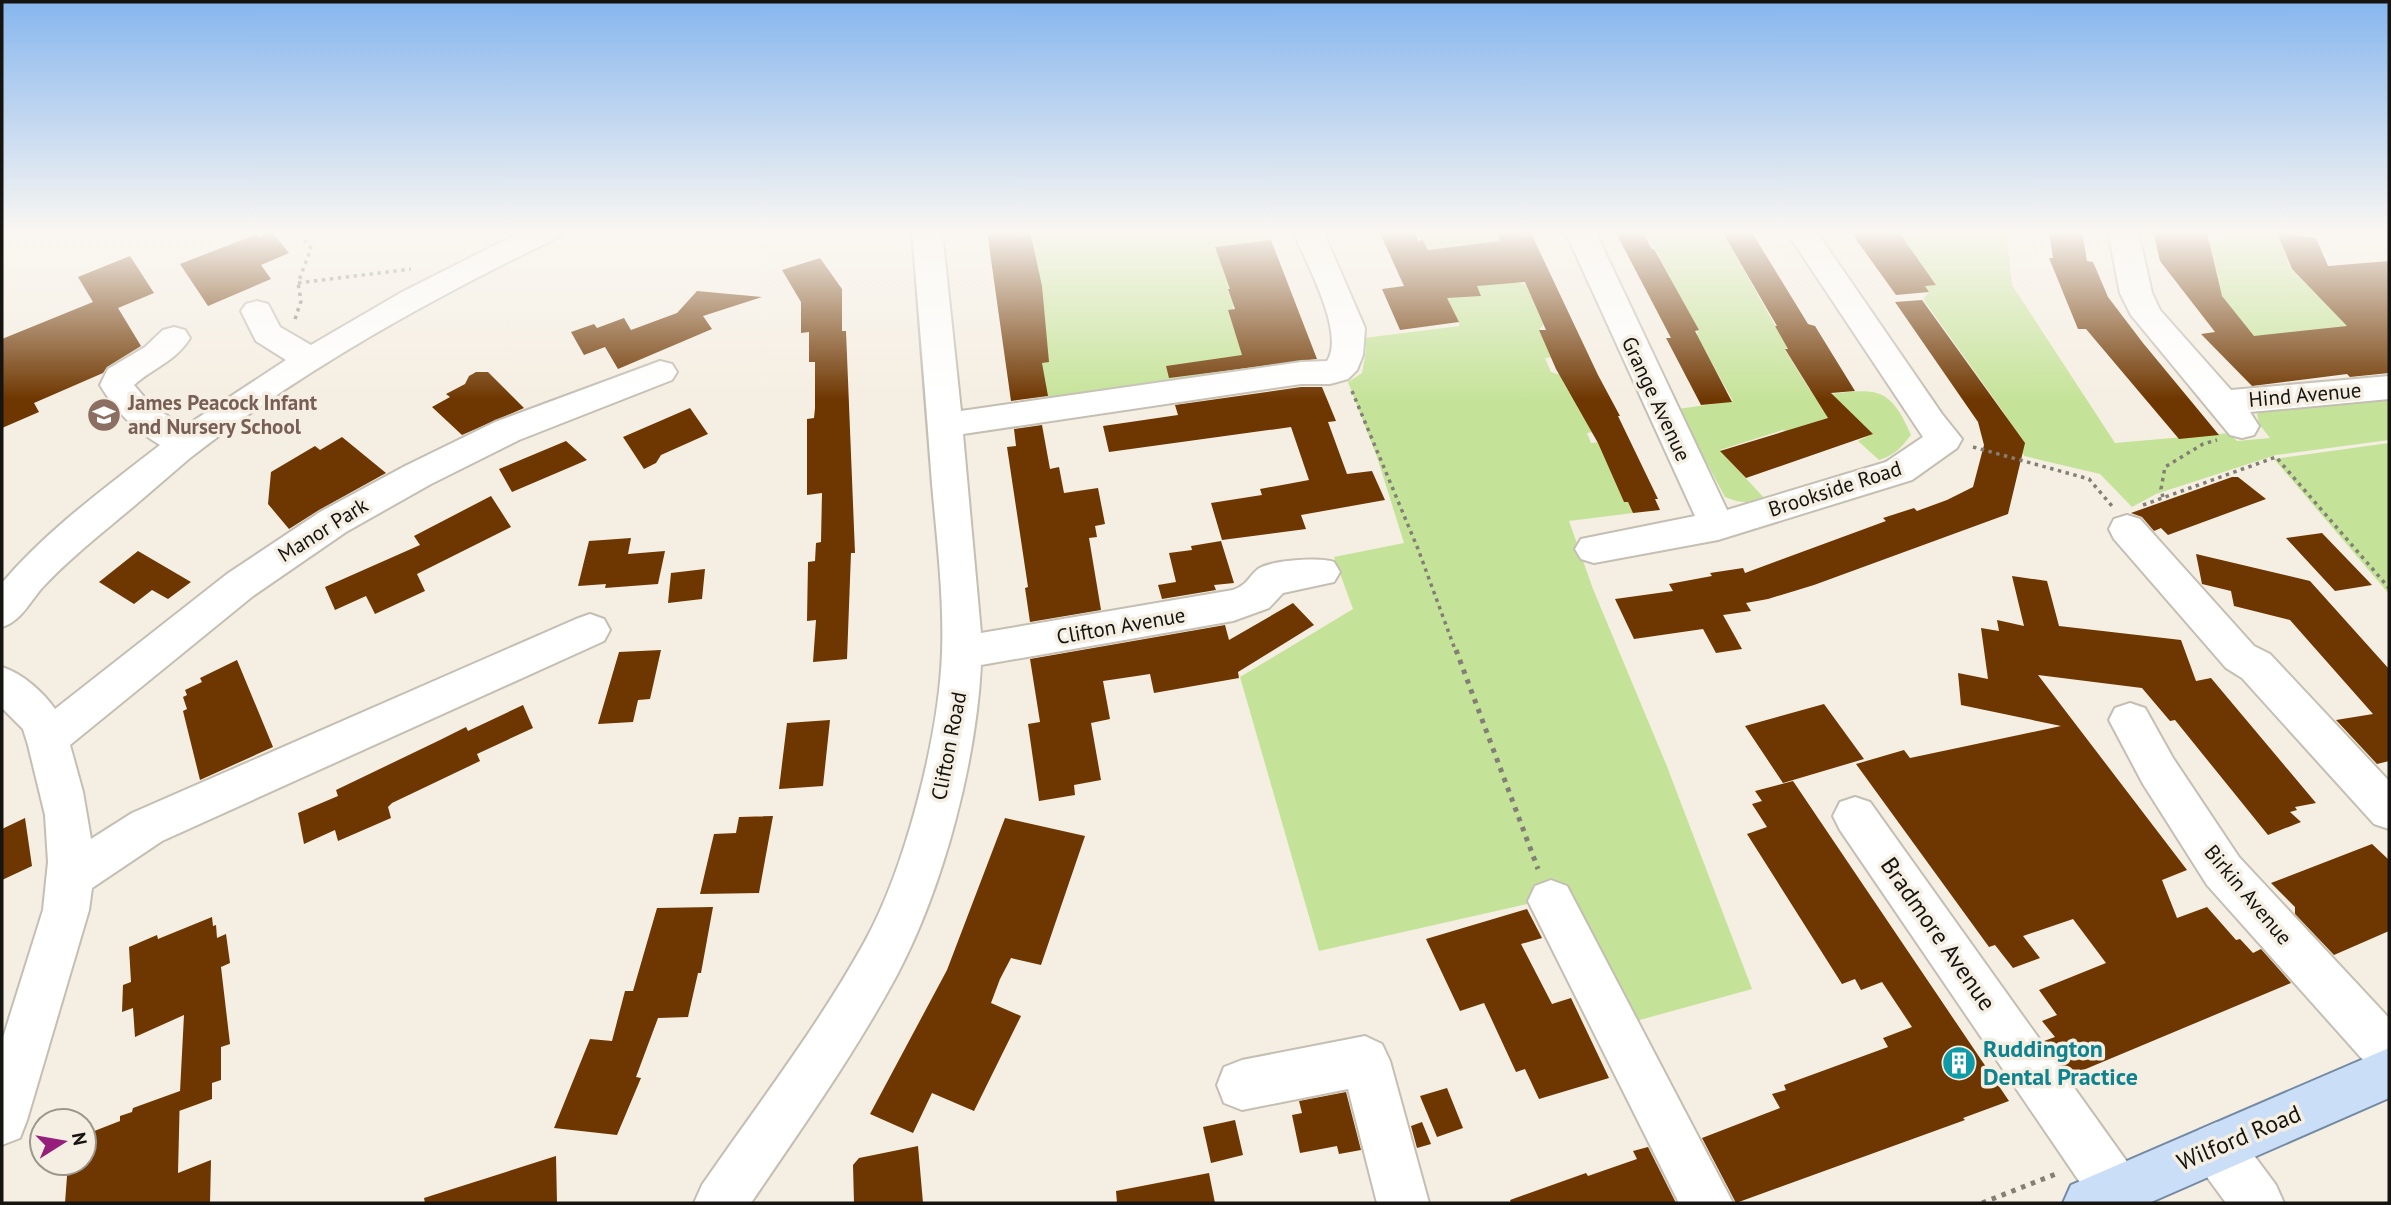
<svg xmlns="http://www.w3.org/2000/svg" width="2391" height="1205" viewBox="0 0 2391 1205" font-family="'PT Sans',sans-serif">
  <rect width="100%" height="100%" fill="#f5eee2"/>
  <path fill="#c5e398" d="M1032 231H1269L1271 240 1216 247 1243 287 1228 290 1233 304 1232 324 1263 352 1270 370 1049 409 1037 336Z
    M1414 231H1496L1514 282 1528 285 1544 324 1539 330 1556 357 1545 358 1551 372 1570 378 1563 382 1569 392 1577 390 1594 432 1587 433 1591 443 1599 442 1624 502H1628L1633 513 1569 521 1593 589 1666 764 1752 989 1607 1029 1536 902 1319 951 1240 677 1353 609 1334 557 1404 543 1377 457 1348 382 1362 373 1366 351 1364 338 1460 326 1438 282 1423 240 1417 237Z
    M1642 231H1722L1787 347 1785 350 1810 390 1820 389 1824 395C1875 389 1889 384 1911 435 1901 448 1895 455 1879 460L1858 441 1872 434 1848 411 1787 432 1783 430 1720 450 1765 499C1750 504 1739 503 1725 497L1678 409 1733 401 1697 336 1698 330 1655 249Z
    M1916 231H2006L2012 285 2115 443 2229 433 2237 441 2270 438 2259 424 2257 414 2260 412 2389 400V440L2276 455 2156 494 2132 507 2100 474 2024 456 2013 428 2002 410 1923 299 1929 292 1925 286 1936 284 1930 276 1913 277 1895 236 1917 235Z
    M2197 231H2312L2316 238 2278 232 2290 268 2337 315 2366 324 2389 320V347L2362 350 2293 381 2241 329 2222 296 2198 238 2222 242 2220 235Z
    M2389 443V594L2274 459Z"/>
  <path fill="#6e3600" d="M987 231H1030L1042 286 1049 362 1042 363 1048 396 1011 401Z
    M1379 231H1414L1418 241 1423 240 1428 250 1500 241 1496 231H1530L1598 375 1620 416H1618L1658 499H1655L1660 510 1633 513 1628 502H1624L1598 443 1556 369 1539 330H1546L1525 282 1477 286 1481 296 1447 298 1459 322 1400 330 1382 289 1404 286Z
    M1615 231H1642L1652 249H1654L1699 330 1695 331 1732 402 1701 405 1666 338H1671Z
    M1722 231H1751L1808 324 1815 326 1855 391 1831 393 1873 434 1746 478 1720 451 1828 418 1785 349H1788L1775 326H1777Z
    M1850 231H1898L1936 285 1925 286 1929 292 1896 295Z
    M2049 231H2082L2087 261 2093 262 2108 297 2143 343 2219 435 2179 439 2086 329H2078L2049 258H2053Z
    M2153 231 2207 233 2222 296 2254 336 2347 326 2292 269 2277 232 2316 238 2328 266 2389 261V373L2350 377 2347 374 2252 386 2201 334 2215 332 2160 261Z
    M272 232 289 253 261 265 271 279 208 306 180 264 257 234 260 237Z
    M1271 240 1317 359 1169 378 1166 366 1242 355 1228 310 1235 309 1228 289H1230L1215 247Z
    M130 256 154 293 118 308 141 346 107 367 103 373 34 403 39 412 2 428V339L93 302 78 277Z
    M820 258 842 289V331H846L855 553H851L847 659 813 662 816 620 807 621 808 562 815 561 816 543 821 542 822 493 807 495V419L814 418 815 408V362H809V332L801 333V302L782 270Z
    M697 291 762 297 703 316 712 329 618 369 605 347 584 355 571 332 594 324 597 328 624 318 631 330 677 313Z
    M1922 300 2025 443 2008 514 1814 585 1768 599 1746 603 1751 611 1723 615 1742 649 1716 653 1703 629 1634 639 1615 599 1673 591 1669 584 1712 576 1710 573 1743 568 1745 573 1886 521 1883 518 1914 508 1917 511 1947 500 1973 487 1984 445 1978 422 1895 302Z
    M476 372H488L524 408 462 435 432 407 450 397 446 394 465 384 469 376Z
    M1301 387H1322L1336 421 1328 422 1347 474 1372 471 1385 500 1301 515 1306 529 1222 540 1211 503 1262 495 1260 489 1309 480 1291 427 1109 452 1103 426 1178 415 1175 405Z
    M690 408 708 434 661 455 656 463 644 469 623 437Z
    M1042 425 1050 469 1059 467 1064 493 1098 488 1105 524 1095 526 1097 537 1089 538 1101 610 1030 622 1025 588 1028 587 1007 447 1016 446 1014 429Z
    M342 437 386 473 319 510 289 529 268 504 271 472 315 446 320 450Z
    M566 441 587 460 512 492 499 469Z
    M2232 477H2238L2266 499 2168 535 2161 528 2154 531 2142 517 2131 513Z
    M491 496 511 527 417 574 425 591 375 614 366 596 335 610 325 587 420 545 414 536Z
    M2322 533 2372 585 2335 591 2286 538Z
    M631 538 628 554 665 551 658 584 605 588 606 584 578 586 589 541Z
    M1221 541 1234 583 1214 585 1216 590 1162 599 1158 585 1176 582 1169 553 1192 550 1191 546Z
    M138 551 191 582 168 599 152 590 134 604 99 582Z
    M2196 554 2310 581 2389 669V761L2377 764 2336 720 2373 714 2290 620 2234 606 2231 591 2202 584Z
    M705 569 702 599 668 603 671 573Z
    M2012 576 2047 581 2059 626 2181 640 2196 681 2211 678 2316 803 2295 807 2297 810 2290 812 2301 822 2268 835 2175 720 2170 721 2142 688 2038 675 2187 870 2162 880 2177 918 2207 907 2236 940 2240 939 2253 953 2261 949 2291 983 2069 1076 2044 1041 2055 1037 2042 1021 2057 1015 2039 990 2106 963 2073 919 2023 936 2040 958 2013 968 1995 945 1989 947 1856 764 1904 750 1910 758 2061 726 1961 705 1958 673 1988 679 1981 628 1999 631 1997 620 2024 626Z
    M1293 603 1314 625 1238 672 1239 678 1154 693 1150 674 1103 681 1110 719 1091 723 1101 780 1074 785 1075 795 1039 801 1028 724 1040 722 1030 659 1225 625 1229 640Z
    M661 650 650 699 638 700 633 722 598 724 619 652Z
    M237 660 273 747 200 780 183 711 187 709 183 697 187 695 185 690 202 682 200 678Z
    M1824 704 1864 759 1783 783 1745 726Z
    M523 705 533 728 477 754 480 761 392 803 388 807 391 818 338 841 335 830 304 844 298 813 338 796 336 790 440 740 466 727 468 731Z
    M830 720 823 786 779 789 787 723Z
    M1793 781 2009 1101 1963 1118 1965 1120 1736 1203 1702 1138 1780 1108 1772 1094 1786 1090 1784 1085 1888 1047 1883 1038 1912 1027 1882 982 1861 990 1855 979 1842 984 1747 834 1767 827 1752 804 1762 801 1755 791Z
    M773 816 759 893 700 894 714 834 736 833 739 817Z
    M25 818 32 866 2 880V829Z
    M1005 818 1085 836 1041 965 1011 958 1000 979 991 1003 1021 1016 974 1111 932 1093 913 1133 870 1114 947 970Z
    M2372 844 2389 860V931L2334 955 2295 914V907L2271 883Z
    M713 907 701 973H698L688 1017 658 1018 636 1077 641 1078 617 1135 554 1128 590 1039 612 1041 625 991H633L657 908Z
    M1527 909 1542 938 1521 944 1552 1004 1571 998 1609 1078 1539 1099 1525 1069 1516 1072 1484 1003 1460 1011 1426 939Z
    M212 917 213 926 216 925 217 938 226 934 230 963 221 967 230 1044 221 1047V1080L212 1083V1099L179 1111 184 1015 135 1037 133 1008 122 1012 123 985 131 982 129 947 157 935 158 939Z
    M1447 1088 1463 1128 1437 1137 1420 1096Z
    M180 1091 178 1173 211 1160 210 1203H65L68 1163H84V1135L120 1121V1116L132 1112 133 1108Z
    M1346 1092 1361 1150 1339 1154 1337 1146 1300 1153 1292 1115 1302 1113 1299 1101Z
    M1235 1120 1243 1155 1211 1163 1203 1127Z
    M1422 1122 1431 1144 1417 1148 1411 1126Z
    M918 1146 923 1203H854L853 1165 859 1158Z
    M1648 1147 1676 1203H1511L1510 1200 1586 1173 1588 1176 1637 1159 1633 1151Z
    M556 1156 557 1203H425L424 1198Z
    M1209 1173 1215 1203H1117L1116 1191Z"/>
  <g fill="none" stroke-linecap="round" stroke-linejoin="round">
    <g stroke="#c4beb3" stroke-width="4">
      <path id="minor" d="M523 231H563L559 237C430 299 302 370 190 458 171 474 152 491 133 507 102 533 70 558 42 588 29 603 21 621 2 627V583C47 530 106 487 160 445 134 429 116 412 100 385L108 369 145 347 163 330 174 327 185 330 190 338C176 361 153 368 134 385L150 404 184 427 286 360 256 341 241 311 246 304 257 301 268 304 280 327 311 345 402 292Z
        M912 231H942L961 411 1301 362 1327 361C1346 333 1305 261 1293 231H1323L1365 328 1363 355 1357 370 1348 379 1330 384H1301L963 434 981 633 1233 590C1249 584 1248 577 1258 569 1271 560 1320 557 1334 562L1340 572 1334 582 1283 593 1269 608 1233 621 981 665C976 764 943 888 897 975 854 1055 801 1129 751 1203H694L702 1185C757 1105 817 1028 864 943 905 870 939 737 942 653 944 598 937 540 932 484 926 400 919 316 912 231Z
        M1565 231H1595L1727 510 1886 462 1923 437 1786 231H1816L1942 414 1962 439 1957 448 1912 480 1718 540 1594 563 1581 559 1575 549 1581 539 1695 516Z
        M2108 231H2138L2152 293 2160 310 2231 390 2389 376V399L2250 412 2259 426 2254 435 2242 438 2230 435 2131 315 2120 293Z
        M660 361 672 364 677 372 672 380 519 440 431 484 346 532 253 596 70 745 83 792 91 839 132 813 576 619 590 614 604 619 610 630 604 641 162 841 92 888 89 910 27 1120 20 1138 2 1145V1041L43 910 48 862 45 815 28 745 23 729 2 708V667C23 674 42 691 55 709L227 574 320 512 405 466 495 422Z
        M2127 515 2140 519 2254 646 2270 654 2389 781V829L2374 824 2242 678 2226 668 2114 539 2109 529 2114 519Z
        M2130 703 2145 708 2173 758 2239 857 2389 1018V1077L2372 1070 2207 885 2143 784 2109 720 2115 708Z
        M1855 797 1870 802 2135 1173 2143 1191 2138 1203H2094L1840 830 1833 816 1840 802Z
        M1551 880 1567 886 1733 1203H1679L1528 901 1535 886Z
        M1365 1036 1382 1044 1390 1061 1429 1203H1377L1348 1089 1242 1110 1224 1103 1217 1085 1224 1067 1242 1060Z
        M2217 1122 2235 1130 2276 1185 2284 1203H2226L2199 1166 2191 1148 2199 1130Z"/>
    </g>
    <g stroke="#748aa3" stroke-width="4">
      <path id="major" d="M2389 1048V1098L2149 1203H2063L2071 1185Z"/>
    </g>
    <path stroke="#837f77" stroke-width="3.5" stroke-dasharray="3.5 4.5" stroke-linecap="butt" d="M304 240 311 248 298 283 411 269
      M295 319 301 301 298 283
      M1352 391 1418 549 1456 652
      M1973 447 2089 479 2112 506
      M2163 497 2161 489 2165 467 2203 444 2217 440
      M2143 505 2276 457 2389 588"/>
    <path stroke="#837f77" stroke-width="5" stroke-dasharray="4.5 6" stroke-linecap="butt" d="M1456 650 1538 869
      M1982 1203 2056 1174"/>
    <use href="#minor" fill="#fff" fill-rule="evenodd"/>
    <use href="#major" fill="#cadff7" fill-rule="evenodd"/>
  </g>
  <linearGradient id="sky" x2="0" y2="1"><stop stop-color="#86b6ee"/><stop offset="0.58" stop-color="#faf7f2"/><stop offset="1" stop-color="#faf7f2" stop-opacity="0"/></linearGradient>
  <rect width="2391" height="400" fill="url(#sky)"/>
  <defs>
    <g id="school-disc" transform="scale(1.75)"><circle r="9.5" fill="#8d6e63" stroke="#f5eee2"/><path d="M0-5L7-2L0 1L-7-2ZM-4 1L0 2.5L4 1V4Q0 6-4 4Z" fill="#fff"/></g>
    <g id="building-disc" transform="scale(1.75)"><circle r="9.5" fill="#0f9aa8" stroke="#f5eee2"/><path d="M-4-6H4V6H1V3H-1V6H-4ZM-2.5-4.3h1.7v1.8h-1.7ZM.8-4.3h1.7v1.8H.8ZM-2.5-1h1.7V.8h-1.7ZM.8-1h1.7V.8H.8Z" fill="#fff"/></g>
  </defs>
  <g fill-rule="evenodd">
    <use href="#school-disc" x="104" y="415"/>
    <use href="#building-disc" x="1959" y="1063"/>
  </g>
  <g text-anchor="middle" stroke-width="7" stroke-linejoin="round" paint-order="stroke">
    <g font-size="21" fill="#161410" stroke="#f5eee2">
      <text transform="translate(2305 395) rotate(-5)" y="7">Hind Avenue</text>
      <text transform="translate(1656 399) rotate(65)" y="7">Grange Avenue</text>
      <text transform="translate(1835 489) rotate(-18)" y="7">Brookside Road</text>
      <text transform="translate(323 530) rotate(-32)" y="7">Manor Park</text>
      <text transform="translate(1121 626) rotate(-10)" y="7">Clifton Avenue</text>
      <text transform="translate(949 746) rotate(-79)" y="7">Clifton Road</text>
      <text transform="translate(2248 895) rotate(50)" y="7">Birkin Avenue</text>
    </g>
    <g font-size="21" font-weight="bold" fill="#785e54" stroke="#f5eee2" text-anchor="start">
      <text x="128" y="410">James Peacock Infant<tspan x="128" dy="24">and Nursery School</tspan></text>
    </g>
    <g font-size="24" fill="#161410" stroke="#f5eee2">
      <text transform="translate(1938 934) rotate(55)" y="8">Bradmore Avenue</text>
      <text transform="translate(2239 1138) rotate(-23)" y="8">Wilford Road</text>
    </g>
    <g font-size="24" font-weight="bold" fill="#0d838f" stroke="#f5eee2" text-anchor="start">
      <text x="1983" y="1057">Ruddington<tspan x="1983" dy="28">Dental Practice</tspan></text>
    </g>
  </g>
  <rect width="2391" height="1205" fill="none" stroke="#161410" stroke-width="7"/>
  <g transform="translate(63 1142) rotate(79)"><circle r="33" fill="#f5eee2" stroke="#9c978e" stroke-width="2"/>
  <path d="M0-5L12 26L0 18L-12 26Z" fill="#951f7b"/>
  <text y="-10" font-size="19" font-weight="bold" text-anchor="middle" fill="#161410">N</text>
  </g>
</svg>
